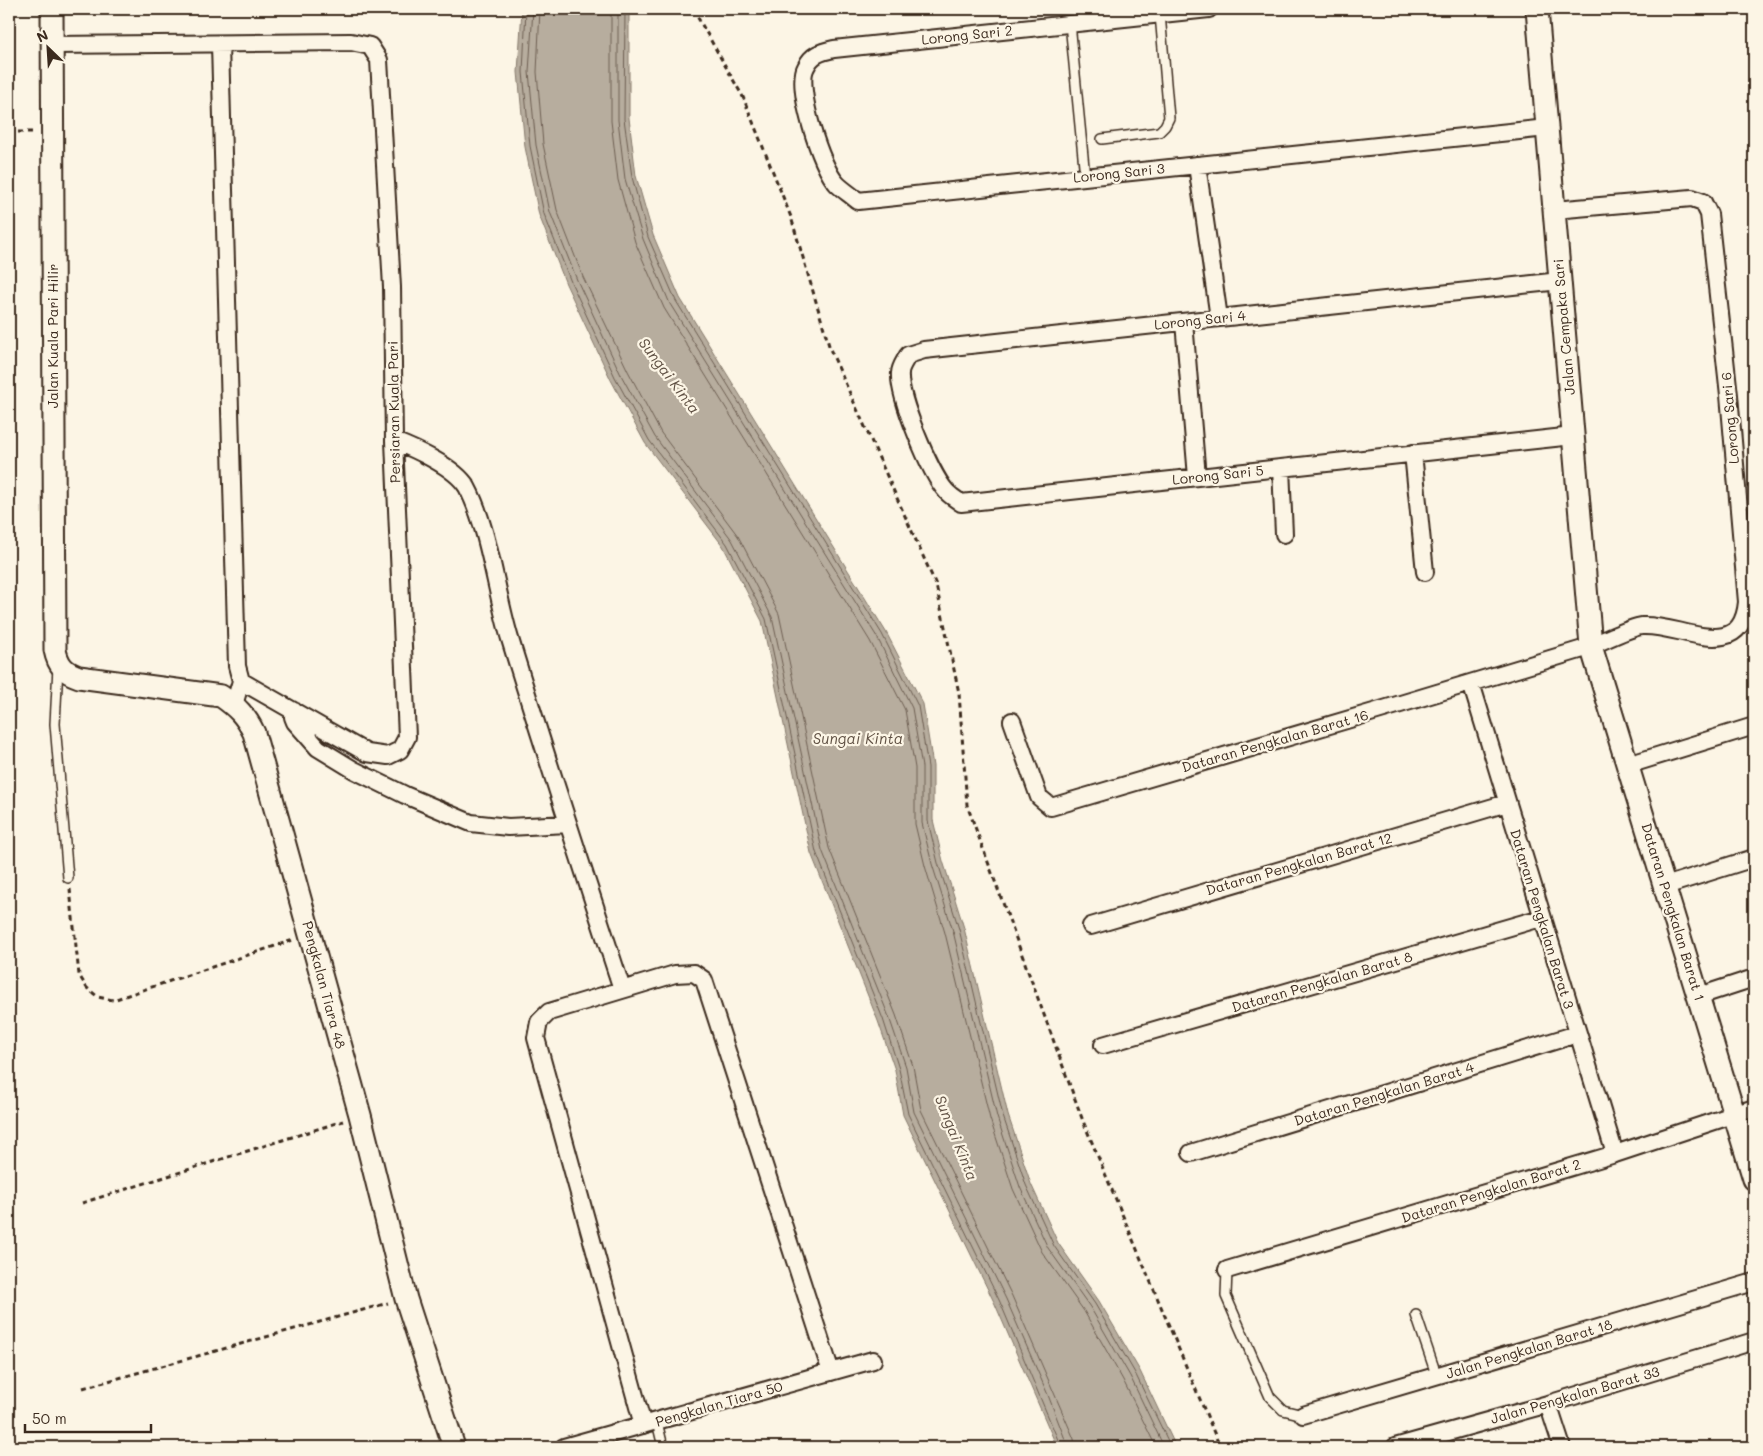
<svg xmlns="http://www.w3.org/2000/svg" width="1763" height="1456" viewBox="0 0 1763 1456" font-family="Mali,sans-serif">
  <rect width="100%" height="100%" fill="#fcf5e5"/>
  <filter id="ink" filterUnits="userSpaceOnUse"><feTurbulence type="fractalNoise" baseFrequency=".02" numOctaves="2"/><feDisplacementMap in="SourceGraphic" scale="10" xChannelSelector="R" yChannelSelector="G"/><feConvolveMatrix kernelMatrix="1 2 1 2 8 2 1 2 1" color-interpolation-filters="sRGB"/></filter>
  <g filter="url(#ink)">
    <path fill="#b7ad9e" stroke="#85796b" d="M522 9H629V118L636 176 653 235 680 298 886 632 923 704 933 766V820L943 861 964 928 1008 1115 1031 1184 1058 1243 1099 1301 1140 1371 1176 1447H1057L995 1304 903 1115 895 1070 878 1021 811 853 762 621 723 546 645 443 611 380 566 284 539 215 525 147 518 72Z"/>
    <g fill="none" stroke-linecap="round" stroke-linejoin="round">
      <path stroke="#6d5e51" stroke-width="1" d="M526 9 523 72 530 146 544 214 571 282 615 377 649 440 727 544 766 619 816 852 883 1019 899 1069 908 1114 1000 1302 1061 1447
        M533 9 529 72 536 145 550 212 577 280 621 375 655 437 732 540 772 617 822 850 889 1017 906 1067 914 1112 1006 1299 1048 1395 1068 1447
        M540 9 537 72 543 144 557 210 583 277 628 371 661 433 738 536 779 614 829 848 896 1015 913 1066 921 1110 1012 1296 1074 1439 1075 1447
        M611 9V121L618 180 635 242 664 308 870 641 905 710 915 768V824L925 866 945 933 990 1119 1013 1189 1042 1252 1084 1311 1123 1380 1156 1447
        M618 9V120L625 179 643 239 670 304 877 637 912 708 922 767V823L932 864 953 931 997 1117 1020 1187 1048 1248 1090 1307 1130 1376 1164 1447
        M625 9 624 119 632 177 648 237 676 301 882 634 918 706 928 767V821L938 863 959 929 1003 1116 1026 1185 1054 1246 1095 1304 1135 1373 1171 1447"/>
      <g stroke="#3b2a1e" stroke-width="12">
        <path id="service" d="M1070 23 1085 177
          M1102 139 1159 132 1165 126 1169 118 1160 14
          M58 667 55 724 68 878
          M1227 1270 1226 1296 1270 1397 1283 1410 1303 1415
          M1416 1315 1437 1377
          M657 1422 663 1447"/>
      </g>
      <g stroke="#3b2a1e" stroke-width="20">
        <path id="minor" d="M1209 9 834 49C821 52 812 54 806 67 795 86 821 168 837 184 843 190 851 195 858 201L1547 128
          M220 44 237 666 241 681 234 705
          M53 45 351 42 370 46 379 60 392 287 394 441 407 737 400 750 388 756 367 753 241 681
          M1197 165 1219 318
          M1560 281 924 350 908 355C905 361 900 367 900 373 898 396 930 473 946 491 950 496 956 499 961 503L1573 436
          M1184 322 1197 477
          M394 441C415 449 455 467 467 487 489 528 496 593 510 639 546 757 584 873 622 989
          M1413 453 1425 572
          M1281 468 1284 534
          M1471 683 1615 1154
          M294 711 293 717 295 722 318 748 354 770 405 795 471 823 508 827 568 824
          M1012 721 1039 797 1051 807C1229 755 1406 703 1583 649 1597 644 1630 627 1642 626 1679 623 1741 665 1747 602L1729 395 1709 214 1703 202 1692 198 1554 210
          M1628 765 1754 726
          M1665 886 1754 858
          M1091 926 1507 803
          M1699 996 1754 978
          M1103 1045 1541 918
          M1191 1153 1577 1034
          M1227 1270 1615 1154 1754 1108
          M1548 1404 1562 1447
          M1303 1415 1754 1282
          M643 1425 536 1038 539 1022 549 1012 675 974 694 973 704 980 831 1372
          M564 1447 873 1360
          M1395 1447 1548 1404 1754 1341"/>
      </g>
      <g stroke="#3b2a1e" stroke-width="25">
        <path id="tertiary" d="M52 9 55 650C58 665 64 672 79 677L221 696C237 707 246 716 254 733L360 1115 406 1299 454 1447
          M1537 9 1591 646 1754 1179"/>
      </g>
      <path stroke="#3b2a1e" stroke-width="3" stroke-dasharray="5 4" stroke-linecap="butt" d="M693 9 743 97 791 217 830 349 936 585 959 693 967 805 1083 1121 1220 1447
        M9 132H34
        M70 889 79 975 87 988 98 997 113 1000 293 940
        M82 1203 343 1121
        M83 1388 388 1303"/>
      <use href="#service" stroke="#fcf5e5" stroke-width="9"/>
      <use href="#minor" stroke="#fcf5e5" stroke-width="16"/>
      <use href="#tertiary" stroke="#fcf5e5" stroke-width="21"/>
    </g>
  </g>
  <g text-anchor="middle" stroke-width="4.5" stroke-linejoin="round" paint-order="stroke">
    <g font-size="14" fill="#3b2a1e" stroke="#fcf5e5">
      <text transform="translate(967 35) rotate(-6)" y="5">Lorong Sari 2</text>
      <text transform="translate(1119 173) rotate(-6)" y="5">Lorong Sari 3</text>
      <text transform="translate(1200 320) rotate(-6)" y="5">Lorong Sari 4</text>
      <text transform="translate(1564 327) rotate(-95)" y="5">Jalan Cempaka Sari</text>
      <text transform="translate(53 336) rotate(-90)" y="5">Jalan Kuala Pari Hilir</text>
      <text transform="translate(394 412) rotate(-91)" y="5">Persiaran Kuala Pari</text>
      <text transform="translate(1730 418) rotate(-95)" y="5">Lorong Sari 6</text>
      <text transform="translate(1218 475) rotate(-6)" y="5">Lorong Sari 5</text>
      <text transform="translate(1275 741) rotate(-16)" y="5">Dataran Pengkalan Barat 16</text>
      <text transform="translate(1299 864) rotate(-16)" y="5">Dataran Pengkalan Barat 12</text>
      <text transform="translate(1673 912) rotate(73)" y="5">Dataran Pengkalan Barat 1</text>
      <text transform="translate(1542 919) rotate(73)" y="5">Dataran Pengkalan Barat 3</text>
      <text transform="translate(1322 982) rotate(-16)" y="5">Dataran Pengkalan Barat 8</text>
      <text transform="translate(324 985) rotate(75)" y="5">Pengkalan Tiara 48</text>
      <text transform="translate(1384 1094) rotate(-17)" y="5">Dataran Pengkalan Barat 4</text>
      <text transform="translate(1491 1191) rotate(-17)" y="5">Dataran Pengkalan Barat 2</text>
      <text transform="translate(1529 1349) rotate(-17)" y="5">Jalan Pengkalan Barat 18</text>
      <text transform="translate(1575 1395) rotate(-16)" y="5">Jalan Pengkalan Barat 33</text>
      <text transform="translate(719 1404) rotate(-16)" y="5">Pengkalan Tiara 50</text>
    </g>
    <g font-size="15" font-style="italic" fill="#605144" stroke="#fcf5e5">
      <text transform="translate(669 376) rotate(53)" y="5">Sungai Kinta</text>
      <text x="858" y="744">Sungai Kinta</text>
      <text transform="translate(956 1138) rotate(68)" y="5">Sungai Kinta</text>
    </g>
  </g>
  <rect width="1763" height="1456" fill="none" stroke="#fcf5e5" stroke-width="30"/>
  <rect x="15" y="15" width="1733" height="1426" fill="none" stroke="#3b2a1e" stroke-width="2" filter="url(#ink)"/>
  <g transform="translate(48 48) rotate(335)" stroke="#fcf5e5" stroke-width="4" paint-order="stroke">
  <path d="M0-4L9 19L0 12L-9 19Z" fill="#3b2a1e"/>
  <text y="-8" font-size="14" font-weight="bold" text-anchor="middle" fill="#3b2a1e">N</text>
  </g>
  <path d="M25 1424v8h126v-8" fill="none" stroke="#3b2a1e" stroke-width="2.5"/>
  <text x="32" y="1424" font-size="15" fill="#3b2a1e" stroke="#fcf5e5" stroke-width="4" paint-order="stroke">50 m</text>
</svg>
